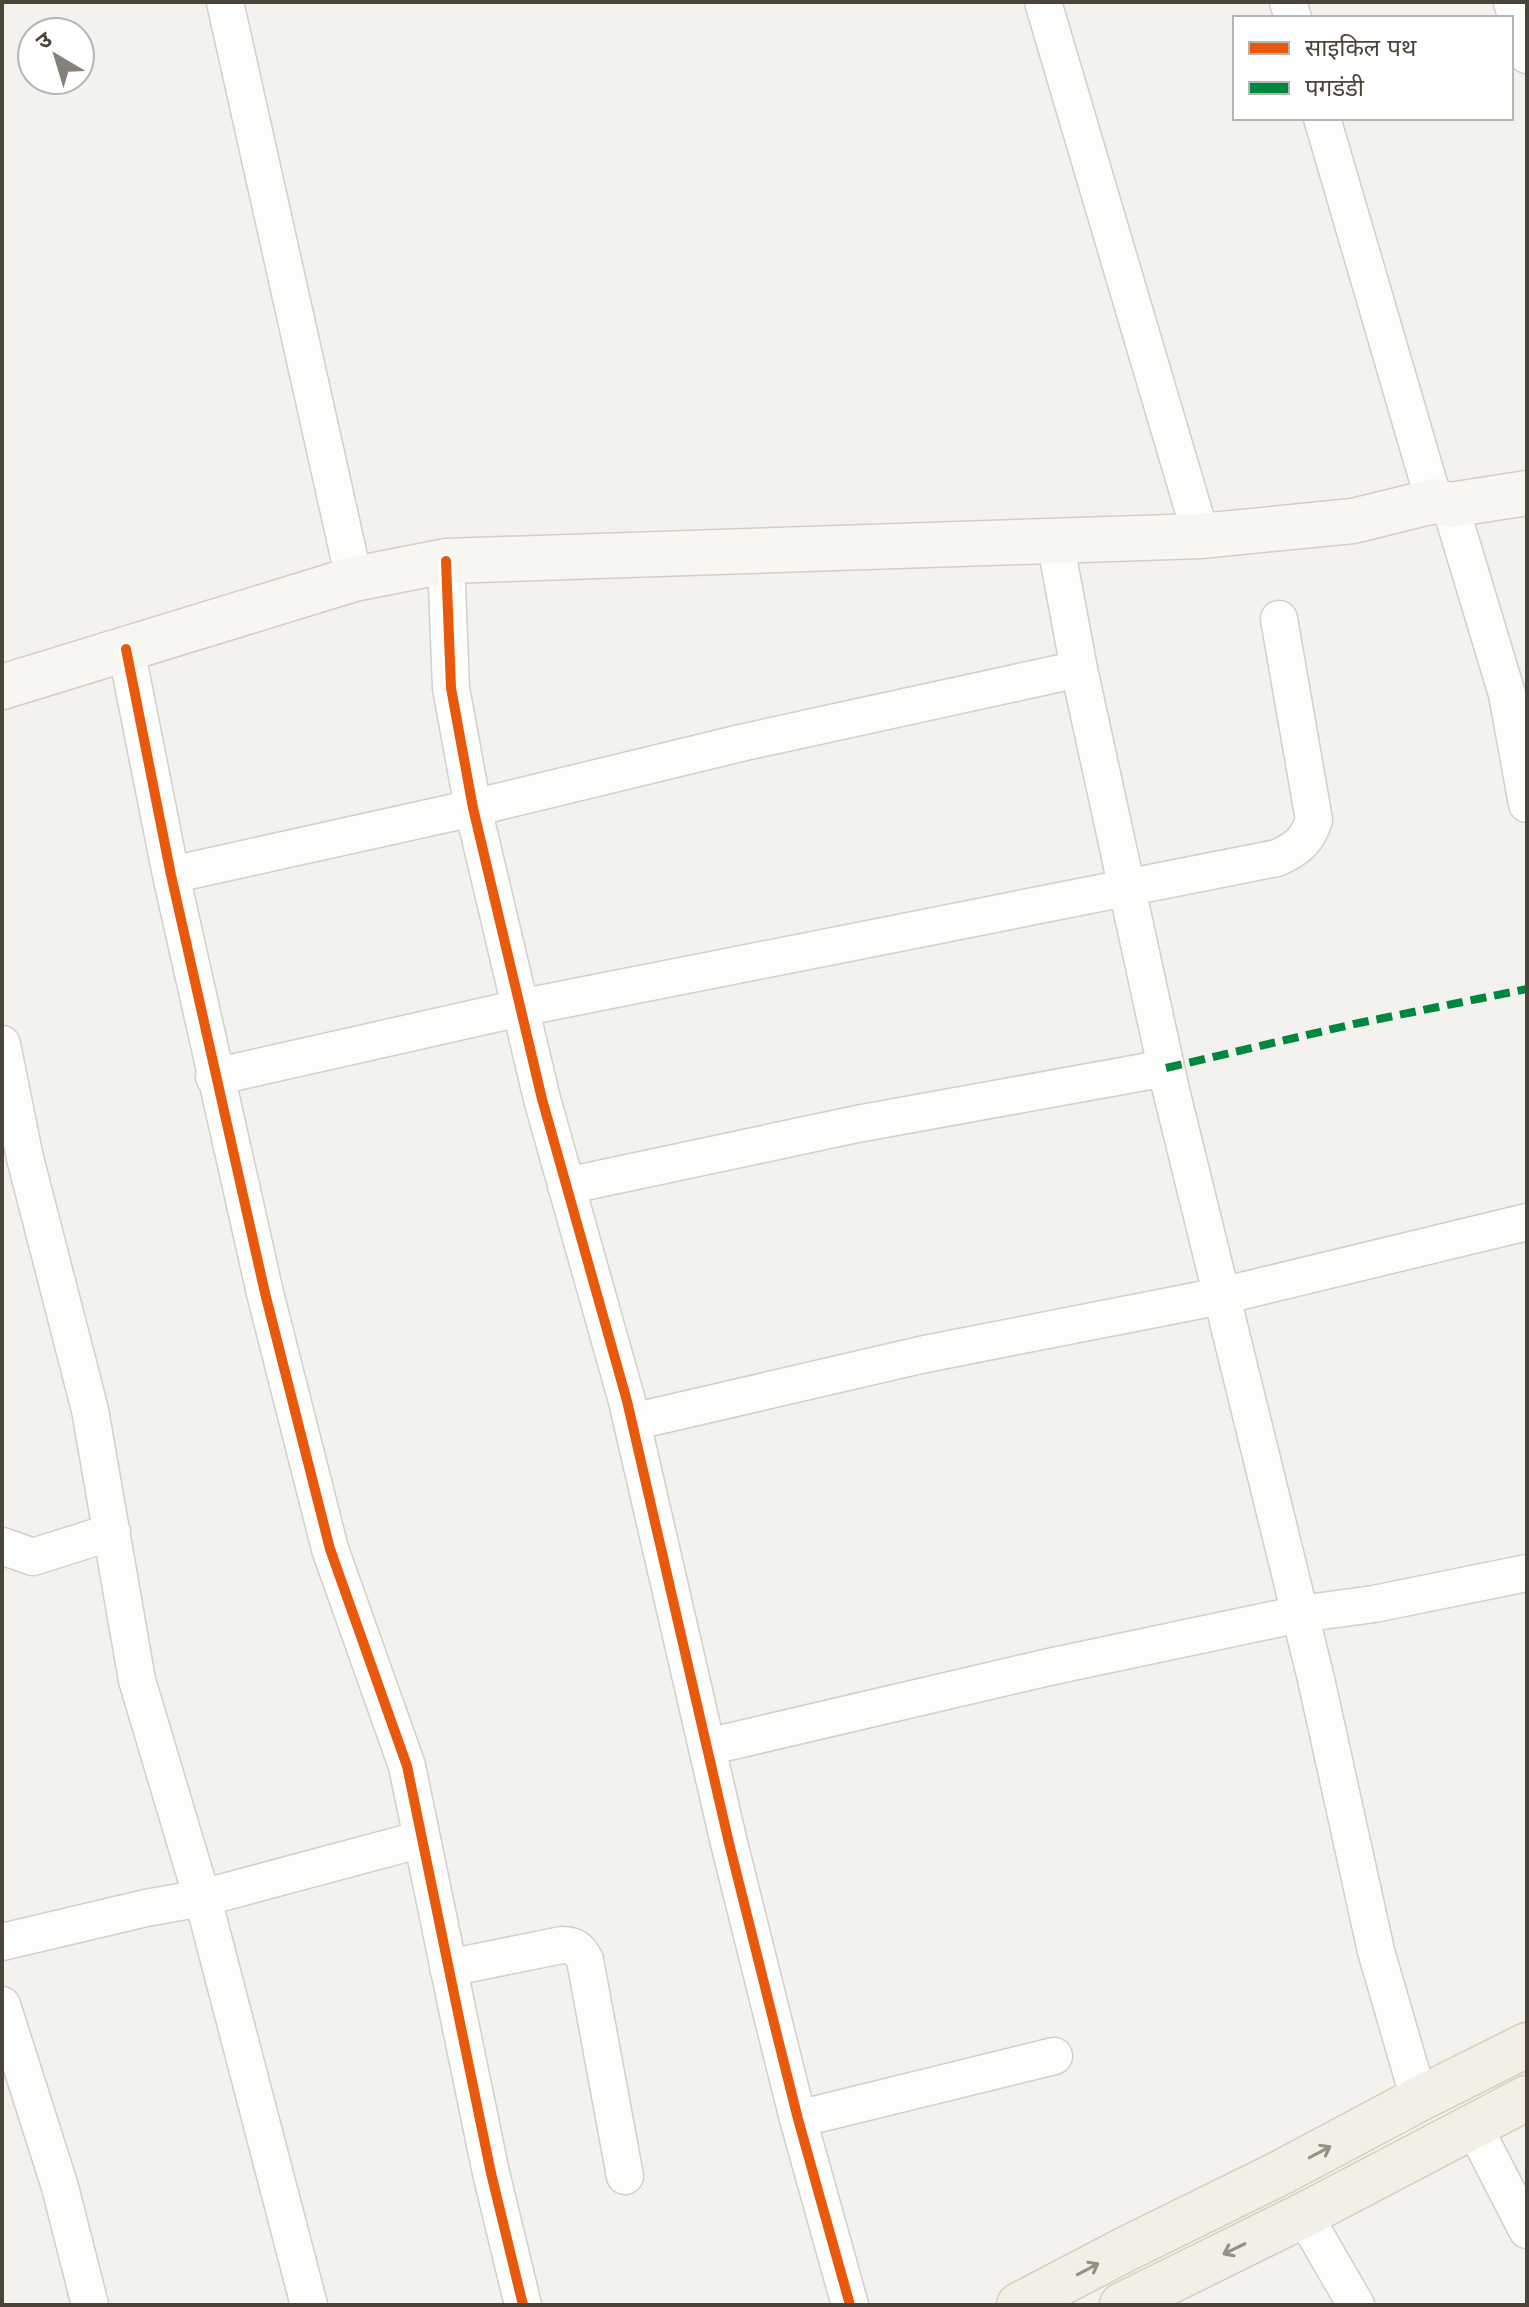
<svg xmlns="http://www.w3.org/2000/svg" width="1529" height="2307" viewBox="0 0 1529 2307" font-family="Jost,'Noto Sans Devanagari',sans-serif">
  <rect width="100%" height="100%" fill="#f4f2ee"/>
  <g fill="none" stroke-linecap="round" stroke-linejoin="round">
    <g stroke="#d2d0cb" stroke-width="39">
      <path id="street" d="M225 2 354 579
        M1043 2 1201 536
        M1288 2 1293 18
        M1512 2 1527 55
        M1322 118 1434 501
        M1450 505 1507 694 1527 804
        M1055 541 1079 669 1171 1090 1316 1679 1376 1951 1419 2099
        M446 561 451 688 473 808 542 1099 627 1401 729 1843 798 2119 850 2305
        M126 649 171 875 265 1293 330 1549 407 1766 491 2173 523 2305
        M171 875 473 808 745 742 1079 669
        M2 1044 25 1158 90 1410 137 1680 208 1918 309 2305
        M214 1077 520 1008 1277 858C1297 849 1307 841 1314 820L1279 619
        M566 1186 857 1124 1166 1068
        M632 1422 925 1354 1221 1296 1527 1222
        M2 1546 33 1557 112 1532
        M707 1747 1049 1667 1300 1614 1374 1604 1527 1573
        M2 1942 146 1908 202 1898 422 1839
        M448 1968 562 1945C575 1945 579 1949 585 1960L625 2176
        M2 2005 60 2187 90 2305
        M798 2119 1054 2056
        M1473 2125 1527 2230
        M1304 2215 1356 2305"/>
    </g>
    <g stroke="#d3cfc5" stroke-width="47">
      <path id="secondary" d="M2 687 354 579 446 561 1201 536 1353 521 1434 501 1450 505 1527 493"/>
    </g>
    <g stroke="#d6cebb" stroke-width="47">
      <path id="primary" d="M1019 2305 1124 2250 1282 2172 1419 2099 1527 2045
        M1122 2305 1304 2215 1527 2098"/>
    </g>
    <use href="#street" stroke="#fdfdfc" stroke-width="36"/>
    <use href="#secondary" stroke="#f7f6f1" stroke-width="44"/>
    <use href="#primary" stroke="#f2efe6" stroke-width="44"/>
    <path stroke="#00873e" stroke-width="8" stroke-dasharray="16 8" stroke-linecap="butt" d="M1166 1068 1354 1024 1527 989"/>
    <g stroke="#fff" stroke-width="15">
      <path id="cycleway" d="M446 561 451 688 473 808 542 1099 627 1401 729 1843 798 2119 850 2305
        M126 649 171 875 265 1293 330 1549 407 1766 491 2173 523 2305"/>
    </g>
    <use href="#cycleway" stroke="#e8590c" stroke-width="10"/>
  </g>
  <defs><path id="oneway-shaft" d="M-6 0H5M1.5-3L5.5 0L1.5 3" fill="none" stroke-width="1.6" stroke-linecap="round" stroke-linejoin="round" transform="scale(2)"/></defs>
  <g stroke="#969187">
    <use href="#oneway-shaft" transform="translate(1320 2152) rotate(-28)"/>
    <use href="#oneway-shaft" transform="translate(1234 2249) rotate(154)"/>
    <use href="#oneway-shaft" transform="translate(1088 2269) rotate(-28)"/>
  </g>
  <rect width="1529" height="2307" fill="none" stroke="#4b4439" stroke-width="8"/>
  <rect x="1233" y="16" width="280" height="104" fill="#ffffff" stroke="#b7b4b0" stroke-width="2"/>
  <rect x="1249" y="42" width="40" height="12" fill="#e8590c" stroke="#b7b4b0" stroke-width="2"/>
  <text x="1305" y="56" font-size="24" fill="#4b4439">साइकिल पथ</text>
  <rect x="1249" y="82" width="40" height="12" fill="#00873e" stroke="#b7b4b0" stroke-width="2"/>
  <text x="1305" y="96" font-size="24" fill="#4b4439">पगडंडी</text>
  <g transform="translate(56 56) rotate(322)"><circle r="38" fill="#ffffff" stroke="#b7b4b0" stroke-width="2"/>
  <path d="M0-6L14 30L0 20L-14 30Z" fill="#868178"/>
  <text y="-12" font-size="22" font-weight="bold" text-anchor="middle" fill="#4b4439">उ</text>
  </g>
</svg>
